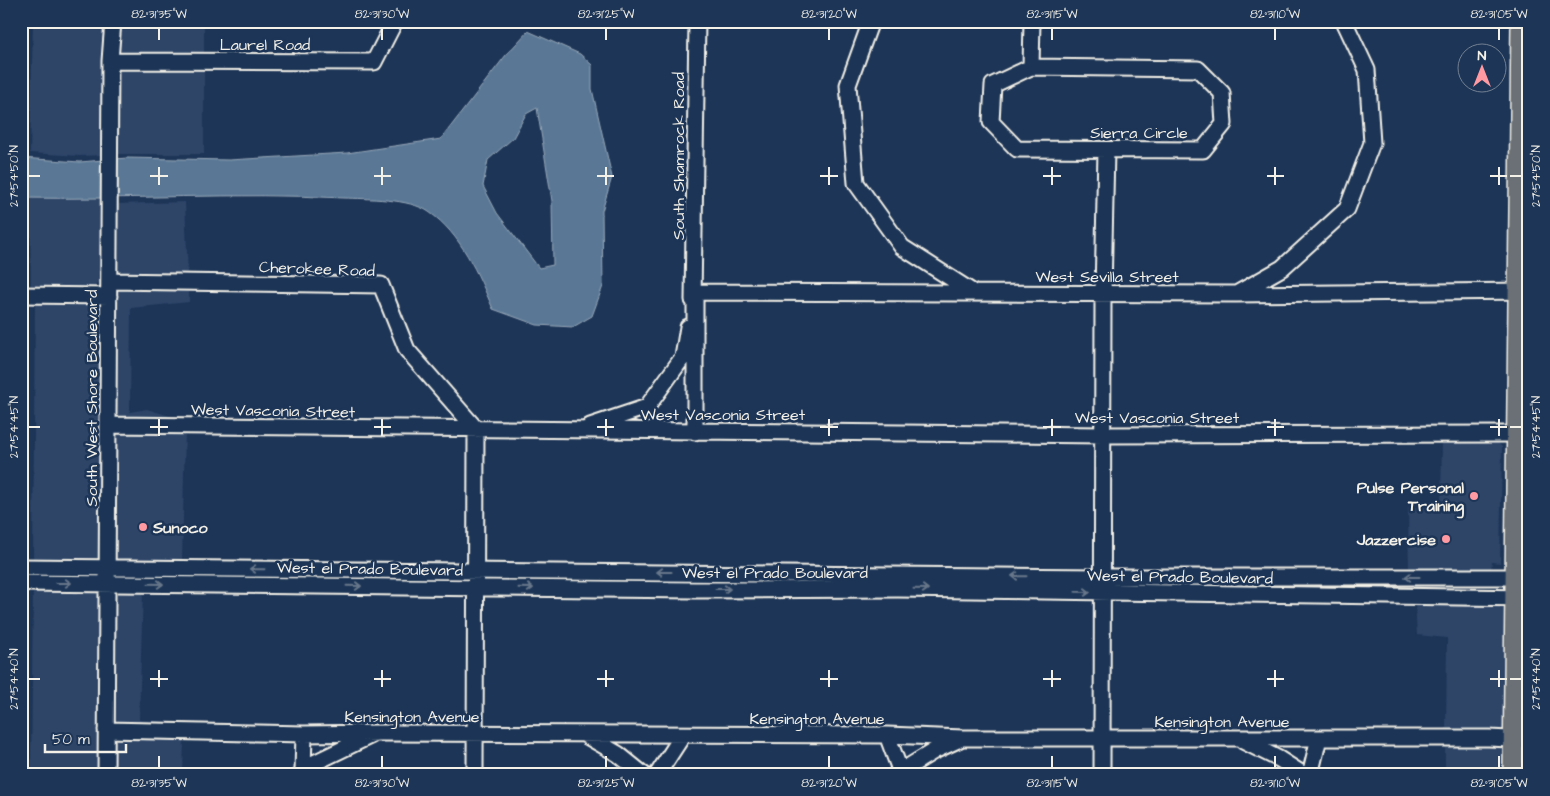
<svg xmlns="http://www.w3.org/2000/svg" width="1550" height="796" viewBox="0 0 1550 796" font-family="'Architects Daughter',sans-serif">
  <rect width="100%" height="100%" fill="#1d3557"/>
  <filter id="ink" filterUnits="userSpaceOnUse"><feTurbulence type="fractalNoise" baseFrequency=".02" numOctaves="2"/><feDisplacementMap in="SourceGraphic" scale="10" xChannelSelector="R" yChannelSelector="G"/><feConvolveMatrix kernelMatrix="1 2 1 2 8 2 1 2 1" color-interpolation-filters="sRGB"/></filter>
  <g filter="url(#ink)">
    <path fill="#2d4568" d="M33 21H108L104 155 80 156 30 153Z
      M119 21H204V55H116Z
      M115 68H204V154H115Z
      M30 195 99 196 101 279 90 290 31 289Z
      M185 202 188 276 123 275 118 272 115 266V204Z
      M124 287 189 288V302L131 308 130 412 147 409 183 420 114 419V294Z
      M35 301 98 303 101 308 102 561H33Z
      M114 432H185L182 562 113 561Z
      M1522 434H1529V571H1519Z
      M1442 440 1496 441 1502 447 1500 563 1492 562 1491 570 1434 569 1425 574 1409 575 1408 507H1441Z
      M33 589 102 590 100 775H31Z
      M113 590H143L139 720 184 723V726L112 724Z
      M1415 603 1508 605V735L1446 734 1447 638 1417 635Z
      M1529 604V735H1519V605Z
      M111 737 184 738 183 775H111Z
      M1445 746 1508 747 1507 775H1445Z"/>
    <path fill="#5a7896" stroke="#98a8b7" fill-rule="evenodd" d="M528 31 580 54 592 65V89L612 177 602 211 603 286 592 316 573 327 537 325 493 309C478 274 461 234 429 212 409 198 367 199 344 198 236 192 129 200 21 198V158L80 162 127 158 229 160 347 153 441 139 506 55ZM537 108 552 201 553 265 539 268 497 213 483 186 488 160 513 138 526 114Z"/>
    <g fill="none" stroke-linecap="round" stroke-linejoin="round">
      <g stroke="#f4f1e8" stroke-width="19">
        <path id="minor" d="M871 21 848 85 856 183 902 247 974 293
          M110 61 374 62 395 21
          M1031 67 1198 69 1222 93 1224 124 1203 150 1017 149 991 122 993 85Z
          M1031 67 1032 21
          M109 281 381 285 407 350 476 429 475 775
          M1238 293 1282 268 1347 209 1372 143 1367 70 1344 21
          M21 295 109 296
          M693 300 697 21
          M108 425 1103 435 1517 434
          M590 426 647 407 683 357 688 327
          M695 432V292L1236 294 1529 291
          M21 567 1103 577H1529
          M21 583 695 590 898 589 1529 598
          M106 730 304 734 378 733 887 735 963 738H1489L1529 740
          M585 735 618 754 644 775
          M887 735 900 770
          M1243 741 1279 759 1304 775
          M303 771 304 734
          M106 775 110 61 113 21
          M300 775 314 763 372 735
          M657 775 683 735
          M895 775 934 751 960 739
          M1102 775 1103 294 1106 150
          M1310 775 1319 738"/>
      </g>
      <g stroke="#f4f1e8" stroke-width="22">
        <path id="major" d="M1513 775 1521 21"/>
      </g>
      <use href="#minor" stroke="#1d3557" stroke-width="15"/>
      <use href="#major" stroke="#6b7074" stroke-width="19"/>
    </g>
    <defs><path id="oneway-shaft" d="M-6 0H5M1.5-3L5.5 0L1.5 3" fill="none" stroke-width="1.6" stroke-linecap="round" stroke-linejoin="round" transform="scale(1.25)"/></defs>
    <g stroke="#68778a">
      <use href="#oneway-shaft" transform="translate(257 569) rotate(-179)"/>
      <use href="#oneway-shaft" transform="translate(664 572) rotate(-180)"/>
      <use href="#oneway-shaft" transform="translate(1019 576) rotate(-179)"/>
      <use href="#oneway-shaft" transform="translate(1412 577) rotate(180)"/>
      <use href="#oneway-shaft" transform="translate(64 583)"/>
      <use href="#oneway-shaft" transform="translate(156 584) rotate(1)"/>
      <use href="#oneway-shaft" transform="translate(354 586) rotate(1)"/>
      <use href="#oneway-shaft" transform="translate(526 588) rotate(1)"/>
      <use href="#oneway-shaft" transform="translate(723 589)"/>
      <use href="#oneway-shaft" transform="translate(921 589) rotate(1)"/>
      <use href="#oneway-shaft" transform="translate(1083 592) rotate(1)"/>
    </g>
  </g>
  <path fill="none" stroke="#f4f1e8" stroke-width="2" d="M159 28V40M382 28V40M606 28V40M829 28V40M1052 28V40M1275 28V40M1499 28V40M159 167V185M382 167V185M606 167V185M829 167V185M1052 167V185M1275 167V185M1499 167V185M28 176H40M150 176H168M374 176H391M597 176H614M820 176H838M1043 176H1061M1267 176H1284M1490 176H1507M1510 176H1522M159 419V436M382 419V436M606 419V436M829 419V436M1052 419V436M1275 419V436M1499 419V436M28 427H40M150 427H168M374 427H391M597 427H614M820 427H838M1043 427H1061M1267 427H1284M1490 427H1507M1510 427H1522M159 670V687M382 670V687M606 670V687M829 670V687M1052 670V687M1275 670V687M1499 670V687M28 679H40M150 679H168M374 679H391M597 679H614M820 679H838M1043 679H1061M1267 679H1284M1490 679H1507M1510 679H1522M159 756V768M382 756V768M606 756V768M829 756V768M1052 756V768M1275 756V768M1499 756V768"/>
  <g fill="#ff9aa2" stroke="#1d3557" stroke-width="2">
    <circle cx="1474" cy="496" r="5"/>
    <circle cx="143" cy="527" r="5"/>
    <circle cx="1446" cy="539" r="5"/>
  </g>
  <g text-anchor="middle" stroke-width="5" stroke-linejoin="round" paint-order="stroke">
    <g font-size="16" fill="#f4f1e8" stroke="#1d3557">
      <text x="265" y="50">Laurel Road</text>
      <text x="1139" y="138">Sierra Circle</text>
      <text transform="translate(678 156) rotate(-90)" y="6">South Shamrock Road</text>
      <text transform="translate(317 268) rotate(2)" y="6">Cherokee Road</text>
      <text x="1107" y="282">West Sevilla Street</text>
      <text transform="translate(91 398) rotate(-90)" y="6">South West Shore Boulevard</text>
      <text transform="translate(273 410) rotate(1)" y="6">West Vasconia Street</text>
      <text x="723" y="420">West Vasconia Street</text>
      <text x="1157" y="423">West Vasconia Street</text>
      <text transform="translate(370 568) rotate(1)" y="6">West el Prado Boulevard</text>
      <text x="775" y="578">West el Prado Boulevard</text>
      <text transform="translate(1180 576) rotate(1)" y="6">West el Prado Boulevard</text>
      <text x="412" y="722">Kensington Avenue</text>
      <text x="817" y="724">Kensington Avenue</text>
      <text x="1222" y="727">Kensington Avenue</text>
    </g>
    <g font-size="16" font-weight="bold" fill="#f4f1e8" stroke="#1d3557" text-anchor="end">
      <text x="1464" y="493">Pulse Personal<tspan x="1464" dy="18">Training</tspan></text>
      <text x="153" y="533" text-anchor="start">Sunoco</text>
      <text x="1436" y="545">Jazzercise</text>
    </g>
  </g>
  <rect width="1550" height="796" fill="none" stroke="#1d3557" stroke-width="55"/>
  <g transform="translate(1482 68)"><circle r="24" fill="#1d3557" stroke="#738091"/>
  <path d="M0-4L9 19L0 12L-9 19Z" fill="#ff9aa2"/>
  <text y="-8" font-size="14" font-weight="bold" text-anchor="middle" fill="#f4f1e8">N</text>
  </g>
  <path d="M45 744v8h81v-8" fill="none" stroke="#f4f1e8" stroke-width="2.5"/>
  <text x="52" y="744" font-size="15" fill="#f4f1e8" stroke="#1d3557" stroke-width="4" paint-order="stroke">50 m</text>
  <rect x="28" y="28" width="1494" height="740" fill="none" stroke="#f4f1e8" stroke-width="2"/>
  <g font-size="12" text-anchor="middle" fill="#f4f1e8">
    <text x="159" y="18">82°31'35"W</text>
    <text x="382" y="18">82°31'30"W</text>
    <text x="606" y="18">82°31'25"W</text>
    <text x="829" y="18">82°31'20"W</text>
    <text x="1052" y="18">82°31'15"W</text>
    <text x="1275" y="18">82°31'10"W</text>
    <text x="1499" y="18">82°31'05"W</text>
    <text transform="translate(14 176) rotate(-90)" y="4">27°54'50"N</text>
    <text transform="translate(1536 176) rotate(-90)" y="4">27°54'50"N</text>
    <text transform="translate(14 427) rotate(-90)" y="4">27°54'45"N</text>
    <text transform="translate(1536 427) rotate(-90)" y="4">27°54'45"N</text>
    <text transform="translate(14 679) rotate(-90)" y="4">27°54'40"N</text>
    <text transform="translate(1536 679) rotate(-90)" y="4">27°54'40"N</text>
    <text x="159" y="787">82°31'35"W</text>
    <text x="382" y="787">82°31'30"W</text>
    <text x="606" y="787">82°31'25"W</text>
    <text x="829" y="787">82°31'20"W</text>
    <text x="1052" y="787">82°31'15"W</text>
    <text x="1275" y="787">82°31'10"W</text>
    <text x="1499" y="787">82°31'05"W</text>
  </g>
</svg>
